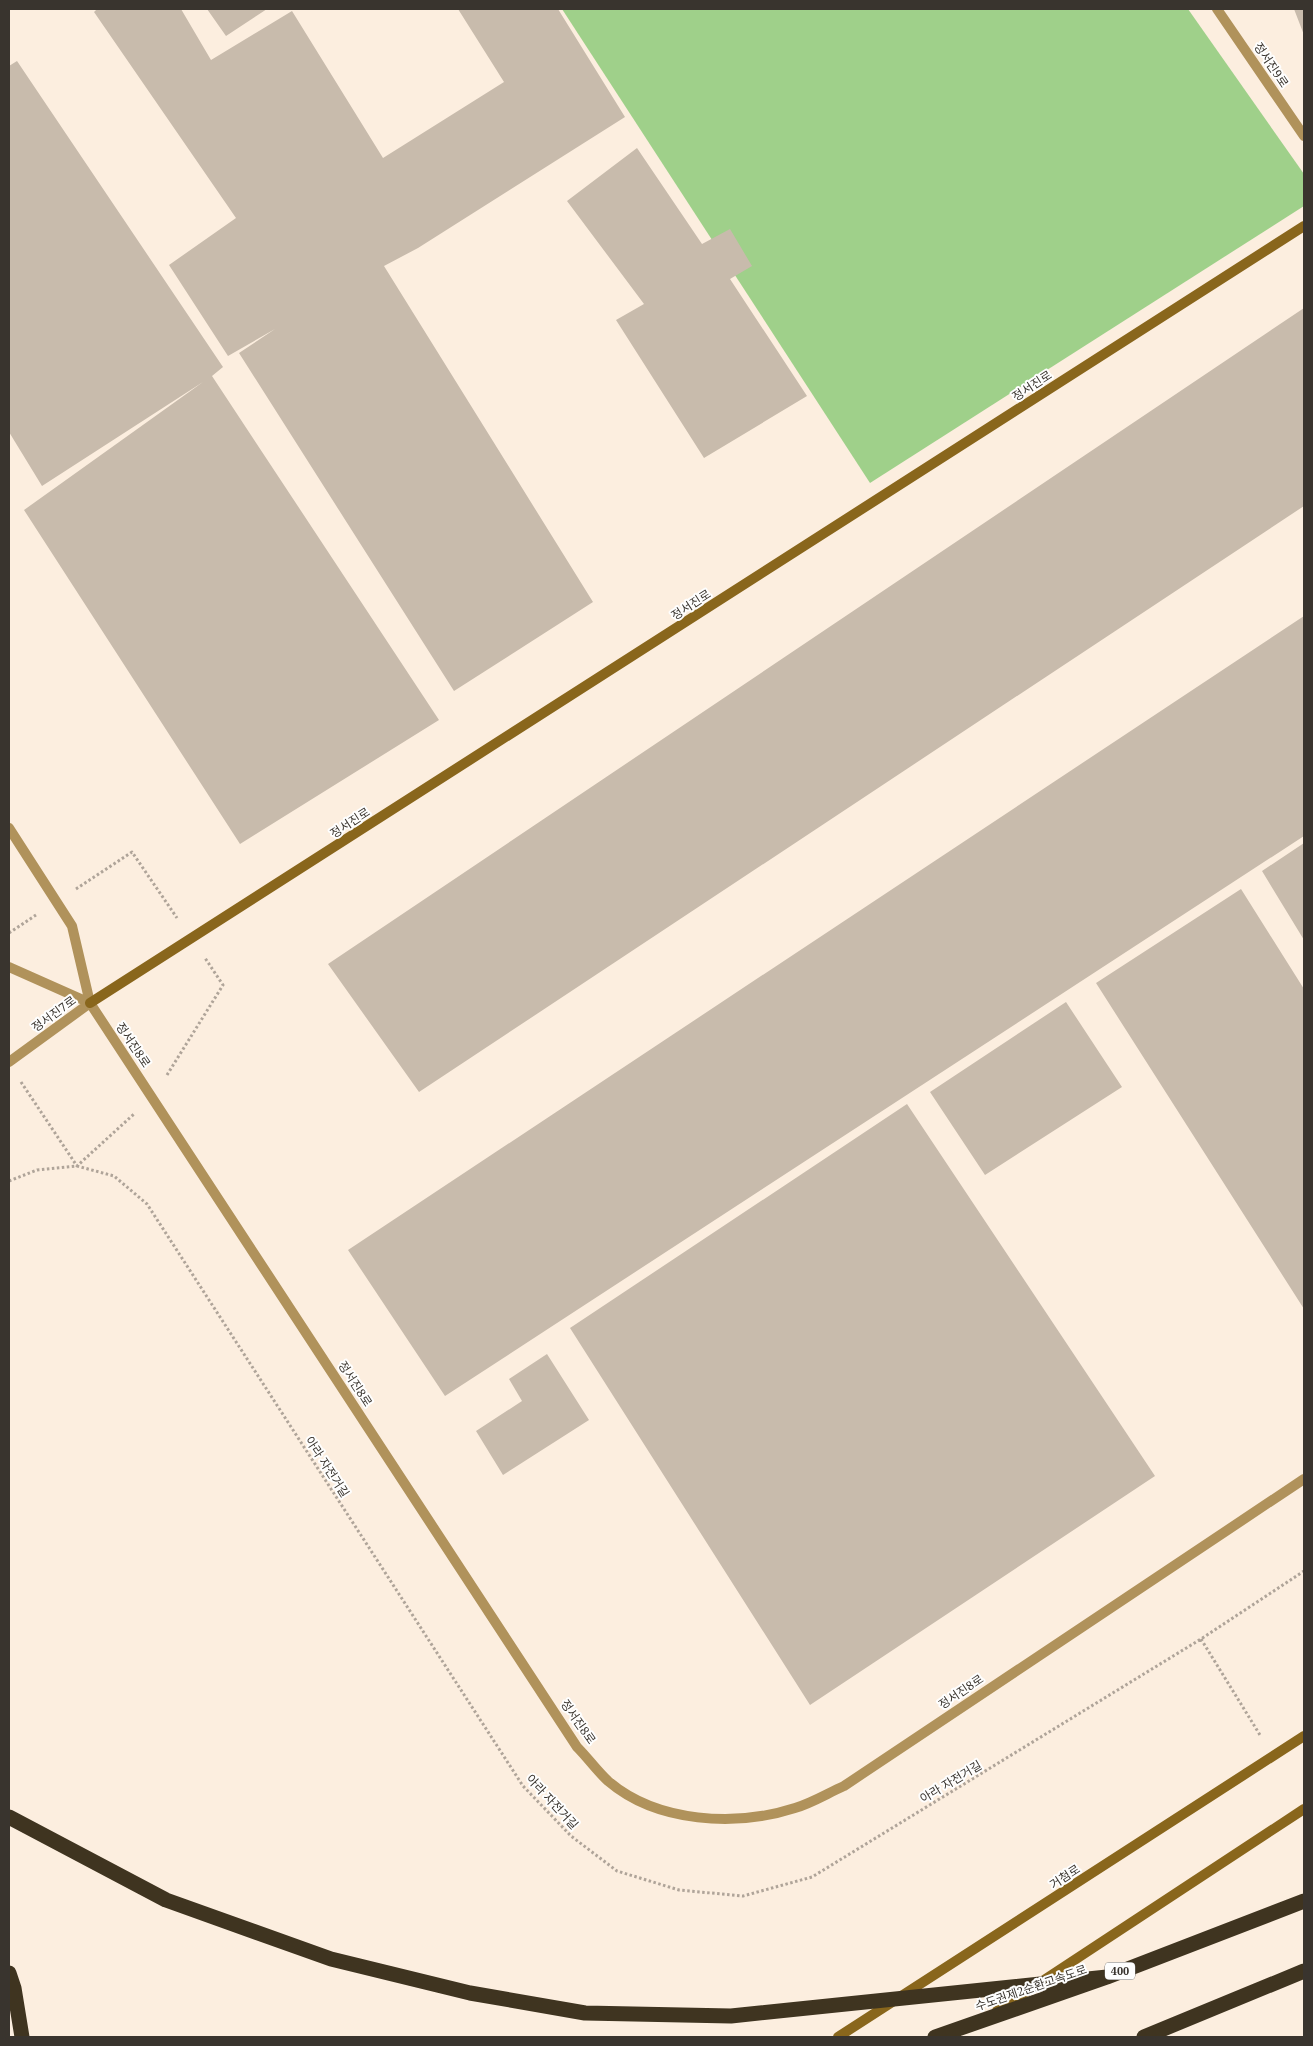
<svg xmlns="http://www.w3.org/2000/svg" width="1313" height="2046" viewBox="0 0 1313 2046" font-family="'Noto Serif','Noto Sans KR',serif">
  <rect width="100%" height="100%" fill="#fceedf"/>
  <path fill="#9fd08a" d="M562 9H1188L1304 174V206L870 483Z"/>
  <path fill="#c8bbac" d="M97 9H181L211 60 292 11 383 158 504 82 458 9H558L625 117 418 248 384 266 593 602 454 691 239 353 275 329 228 356 169 265 236 218 94 12Z
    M207 9H267L226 36Z
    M1294 9H1304V35Z
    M17 61 223 367 212 376 439 720 240 844 24 510 203 382 42 486 9 432V66Z
    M637 148 702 244 730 229 752 266 730 279 807 396 704 458 616 320 644 304 567 201Z
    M1304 308V506L419 1092 328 964Z
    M1304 616V836L445 1396 348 1250Z
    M1304 843V940L1262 871Z
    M1241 889 1304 989V1309L1096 983Z
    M1066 1002 1122 1087 985 1175 930 1092Z
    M907 1104 1155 1476 810 1705 570 1328Z
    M547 1354 589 1420 503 1475 476 1431 522 1401 509 1379Z"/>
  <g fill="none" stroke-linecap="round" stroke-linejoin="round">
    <path stroke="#afa499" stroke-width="3" stroke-dasharray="2.5 2.5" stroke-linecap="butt" d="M76 889 132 852 177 918
      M9 933 36 915
      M167 1075 223 985 205 958
      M21 1082 77 1166 134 1114
      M9 1181 37 1170 77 1166 114 1176 147 1204 523 1786 571 1836 617 1871 679 1890 743 1896 812 1877 1201 1639 1304 1571
      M1201 1639 1260 1735"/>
    <path stroke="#b0925b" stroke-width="10" d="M1217 9 1304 136
      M9 828 72 926 90 1003 577 1747C588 1758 597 1771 608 1781 657 1823 736 1827 795 1808 812 1803 828 1793 844 1786L1304 1479
      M9 967 90 1003
      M9 1062 90 1003"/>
    <path stroke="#89661c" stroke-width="10" d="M90 1003 1304 226
      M997 2011 1304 1809
      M838 2037 1304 1736"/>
    <path stroke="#3f3420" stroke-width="15" d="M9 1817 166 1900 331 1959 470 1993 585 2013 731 2016 1107 1977
      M9 1973 14 1988 22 2037
      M935 2037 1107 1977 1304 1901
      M1144 2037 1304 1971"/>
  </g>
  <g text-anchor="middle" stroke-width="4" stroke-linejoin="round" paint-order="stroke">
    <rect fill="#fefefe" stroke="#74716c" stroke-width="1" x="1105" y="1962.5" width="30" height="17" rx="4"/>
    <g font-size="11" font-weight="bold" fill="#39342e">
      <text x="1120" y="1975">400</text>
    </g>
    <g font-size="12" fill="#39342e" stroke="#fefefe">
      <text transform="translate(1271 65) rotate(56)" y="4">정서진9로</text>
      <text transform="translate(1032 386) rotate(-33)" y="4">정서진로</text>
      <text transform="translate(691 605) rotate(-33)" y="4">정서진로</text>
      <text transform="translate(350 823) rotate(-33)" y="4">정서진로</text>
      <text transform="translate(54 1014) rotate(-36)" y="4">정서진7로</text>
      <text transform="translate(133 1045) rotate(56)" y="4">정서진8로</text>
      <text transform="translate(355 1384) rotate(57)" y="4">정서진8로</text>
      <text transform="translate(327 1467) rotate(57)" y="4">아라 자전거길</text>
      <text transform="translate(961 1692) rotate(-34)" y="4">정서진8로</text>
      <text transform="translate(578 1722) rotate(55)" y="4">정서진8로</text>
      <text transform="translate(951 1782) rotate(-31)" y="4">아라 자전거길</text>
      <text transform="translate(552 1802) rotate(47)" y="4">아라 자전거길</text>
      <text transform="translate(1065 1877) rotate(-33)" y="4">거첨로</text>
      <text transform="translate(1031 1988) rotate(-19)" y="4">수도권제2순환고속도로</text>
    </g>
  </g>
  <rect width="1313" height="2046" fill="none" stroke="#39342e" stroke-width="20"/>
</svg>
